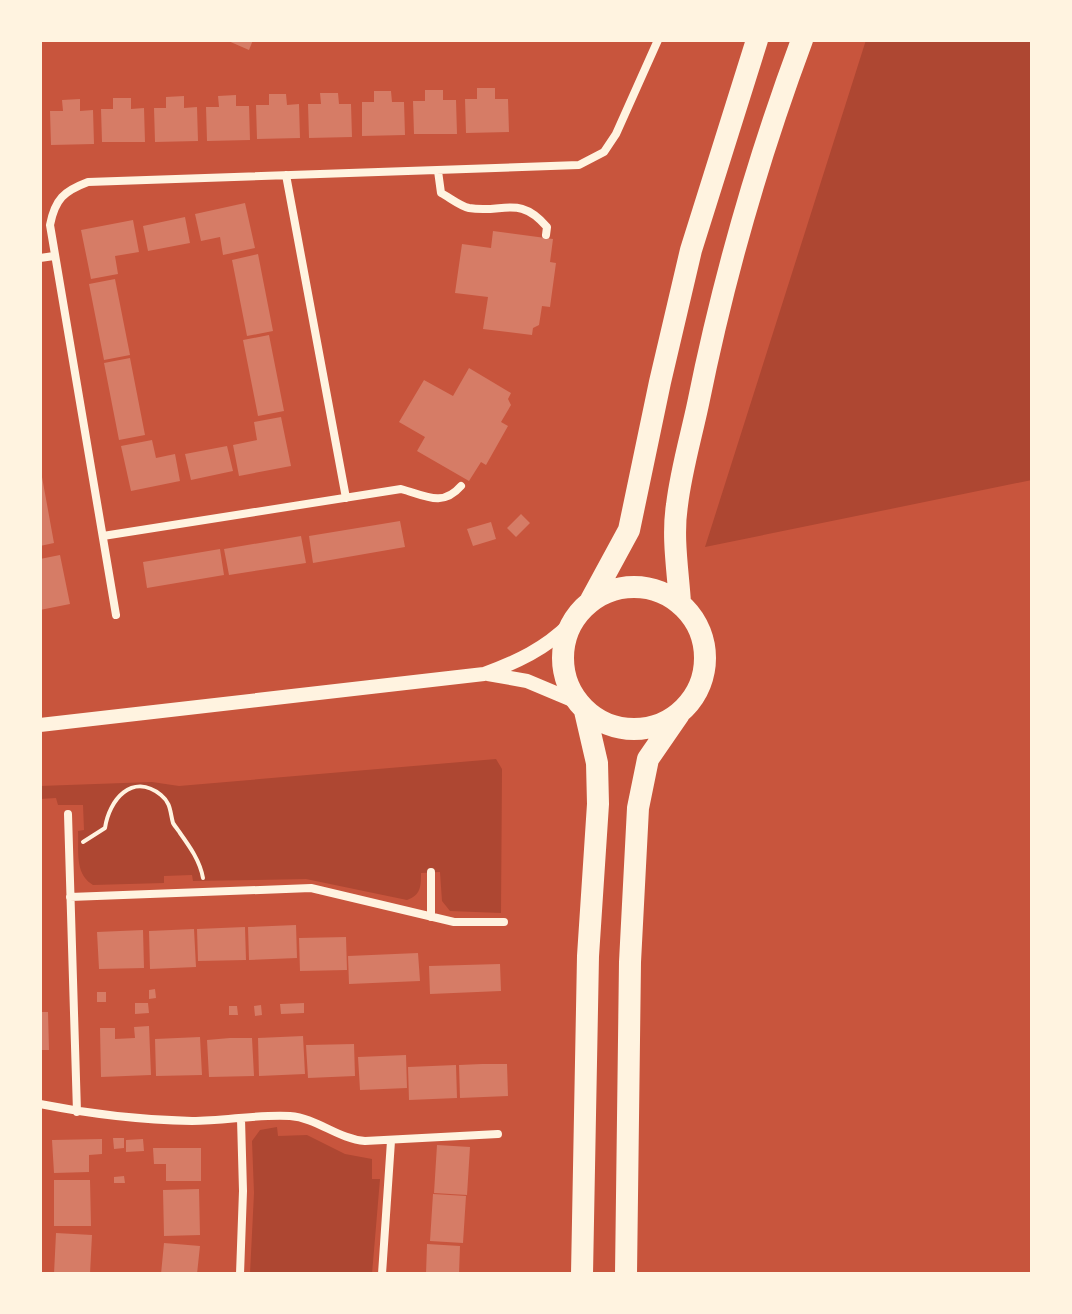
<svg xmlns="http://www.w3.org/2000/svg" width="1072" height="1314" viewBox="0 0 1072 1314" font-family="'Work Sans',sans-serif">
  <rect width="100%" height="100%" fill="#c8553d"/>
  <path fill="#ae4732" d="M866 40H1032V480L705 547Z
    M496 759 502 769 501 913 450 911 442 901 440 872 421 873C421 886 421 895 407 900L306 879 193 881 192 875 164 876V883L93 885C74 874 79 850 78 831L84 830 83 805H58L56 798 40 799V786L152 782 179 786Z
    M277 1127 278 1136 307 1135 345 1154 372 1159V1179H380L372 1274H250L254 1193 252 1141 260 1130Z"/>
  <path fill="#d67c66" d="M226 40H253L249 50Z
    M477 88H495V99H508L509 132 466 133 465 99H477Z
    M425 90H443V100H456L457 134H414L413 101H425Z
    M374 91H391L392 102H404L405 135 362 136V102H374Z
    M320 93H338L339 104H351L352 137 309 138 308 104H321Z
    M269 94H286L287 105 299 104 300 138 257 139 256 105H269Z
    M236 95V106H249L250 140 207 141 206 107H219L218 96Z
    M184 96V108L197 107 198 141 155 142 154 108H166V97Z
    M113 98H131V109L144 108 145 142H102L101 109H113Z
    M80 99V111L93 110 94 144 51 145 50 111H63L62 100Z
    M245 203 255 248 223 255 220 237 201 241 195 214Z
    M185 217 190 243 148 251 143 226Z
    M133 220 139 252 115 256 118 274 91 279 81 230Z
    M493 231 553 239 550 262 556 263 550 307 542 306 539 325 533 328 532 335 483 329 488 297 455 293 462 244 491 248Z
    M258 254 273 331 247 336 232 260Z
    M115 279 130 355 104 360 89 284Z
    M269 335 284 411 258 416 243 340Z
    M130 358 145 435 119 440 104 363Z
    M469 368 511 393 508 399 511 405 501 422 508 426 486 465 481 462 469 481 417 451 425 437 399 422 424 380 453 396Z
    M281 417 291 466 239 476 233 445 257 440 254 422Z
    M152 440 156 458 175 454 180 481 131 491 121 446Z
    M227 446 233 471 191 480 185 454Z
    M40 466 54 543 40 546Z
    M521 514 530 523 516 537 507 528Z
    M400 521 405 547 313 563 309 536Z
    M491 522 496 539 473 546 467 529Z
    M301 536 306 563 229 575 224 549Z
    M220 549 224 575 147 588 143 562Z
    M60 555 70 604 40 610V559Z
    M296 925 297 958 249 960 248 927Z
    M245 927 246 960 198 961 197 929Z
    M194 929 196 967 150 969 149 931Z
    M143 930 144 968 99 969 97 932Z
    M346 937 347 970 300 971 299 938Z
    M418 953 420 981 349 984 348 956Z
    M500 964 501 991 430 994 429 966Z
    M155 989 156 998 149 999V990Z
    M97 992H106V1002H97Z
    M135 1003H148L149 1013 135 1014Z
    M304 1003V1013L281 1014 280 1004Z
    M261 1005 262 1015 255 1016 254 1006Z
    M229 1006H237L238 1015H229Z
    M40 1012H48L49 1050H40Z
    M149 1026 151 1075 101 1077 100 1028H115V1039L135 1038 134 1027Z
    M303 1036 305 1074 259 1076 258 1038Z
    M200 1037 202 1075 156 1076 155 1039Z
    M230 1038H252L254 1076 209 1077 207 1040Z
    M354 1044 355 1076 308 1078 306 1045Z
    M406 1055 407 1088 360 1090 358 1057Z
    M482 1064H507L508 1096 460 1098 459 1065Z
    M456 1065 457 1098 409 1100 408 1067Z
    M113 1138H124V1148L114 1149Z
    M102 1139V1154L89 1155V1172L54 1173 52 1140Z
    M143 1139 144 1151 126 1152V1140Z
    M437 1145 470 1147 467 1195 434 1193Z
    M153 1148H201V1181H166V1164H154Z
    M124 1176 125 1183H114V1177Z
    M54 1180H90L91 1226H54Z
    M199 1189 200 1235 164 1236 163 1190Z
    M433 1194 466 1196 463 1243 430 1241Z
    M56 1233 92 1235 90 1274H54Z
    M164 1243 200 1246 197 1274H161Z
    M427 1244 460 1246 459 1274H426Z"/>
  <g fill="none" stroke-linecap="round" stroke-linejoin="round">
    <path stroke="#fff3e0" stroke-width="4" d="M83 842 105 828C109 800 132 772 161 795 171 803 170 812 173 823 174 825 179 831 180 833 190 847 200 861 203 878"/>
    <path stroke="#fff3e0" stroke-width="8" d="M438 171 441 193C449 197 460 206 469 208 503 214 519 194 547 227L546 235
      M286 175 346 498
      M40 258 54 256
      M103 536 401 489C424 495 442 508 461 486
      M116 615 50 225C55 199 64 191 88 182L579 165 604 152 616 134 658 40
      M68 814 77 1112
      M431 872V917
      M70 897 311 888 454 922H504
      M40 1104C90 1114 141 1120 192 1121 225 1121 258 1114 290 1116 317 1118 338 1139 365 1141L498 1134
      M240 1274 243 1191 241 1119
      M382 1274 391 1141"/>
    <path stroke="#fff3e0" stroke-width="14" d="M488 674 527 681 577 702
      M40 725 484 674C517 662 545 649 570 624"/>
    <path stroke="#fff3e0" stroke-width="22" d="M563 658a71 71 0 1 1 142 0a71 71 0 1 1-142 0Z
      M591 600 629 530 660 382 691 250 757 40
      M680 603C678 571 672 537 677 505 681 471 691 437 698 404 723 280 758 158 802 40
      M582 1274 588 956 598 804 597 763 585 711
      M626 1274 630 962 638 808 648 759 679 714"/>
  </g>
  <rect width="1072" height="1314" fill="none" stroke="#fff3e0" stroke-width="84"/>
</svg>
